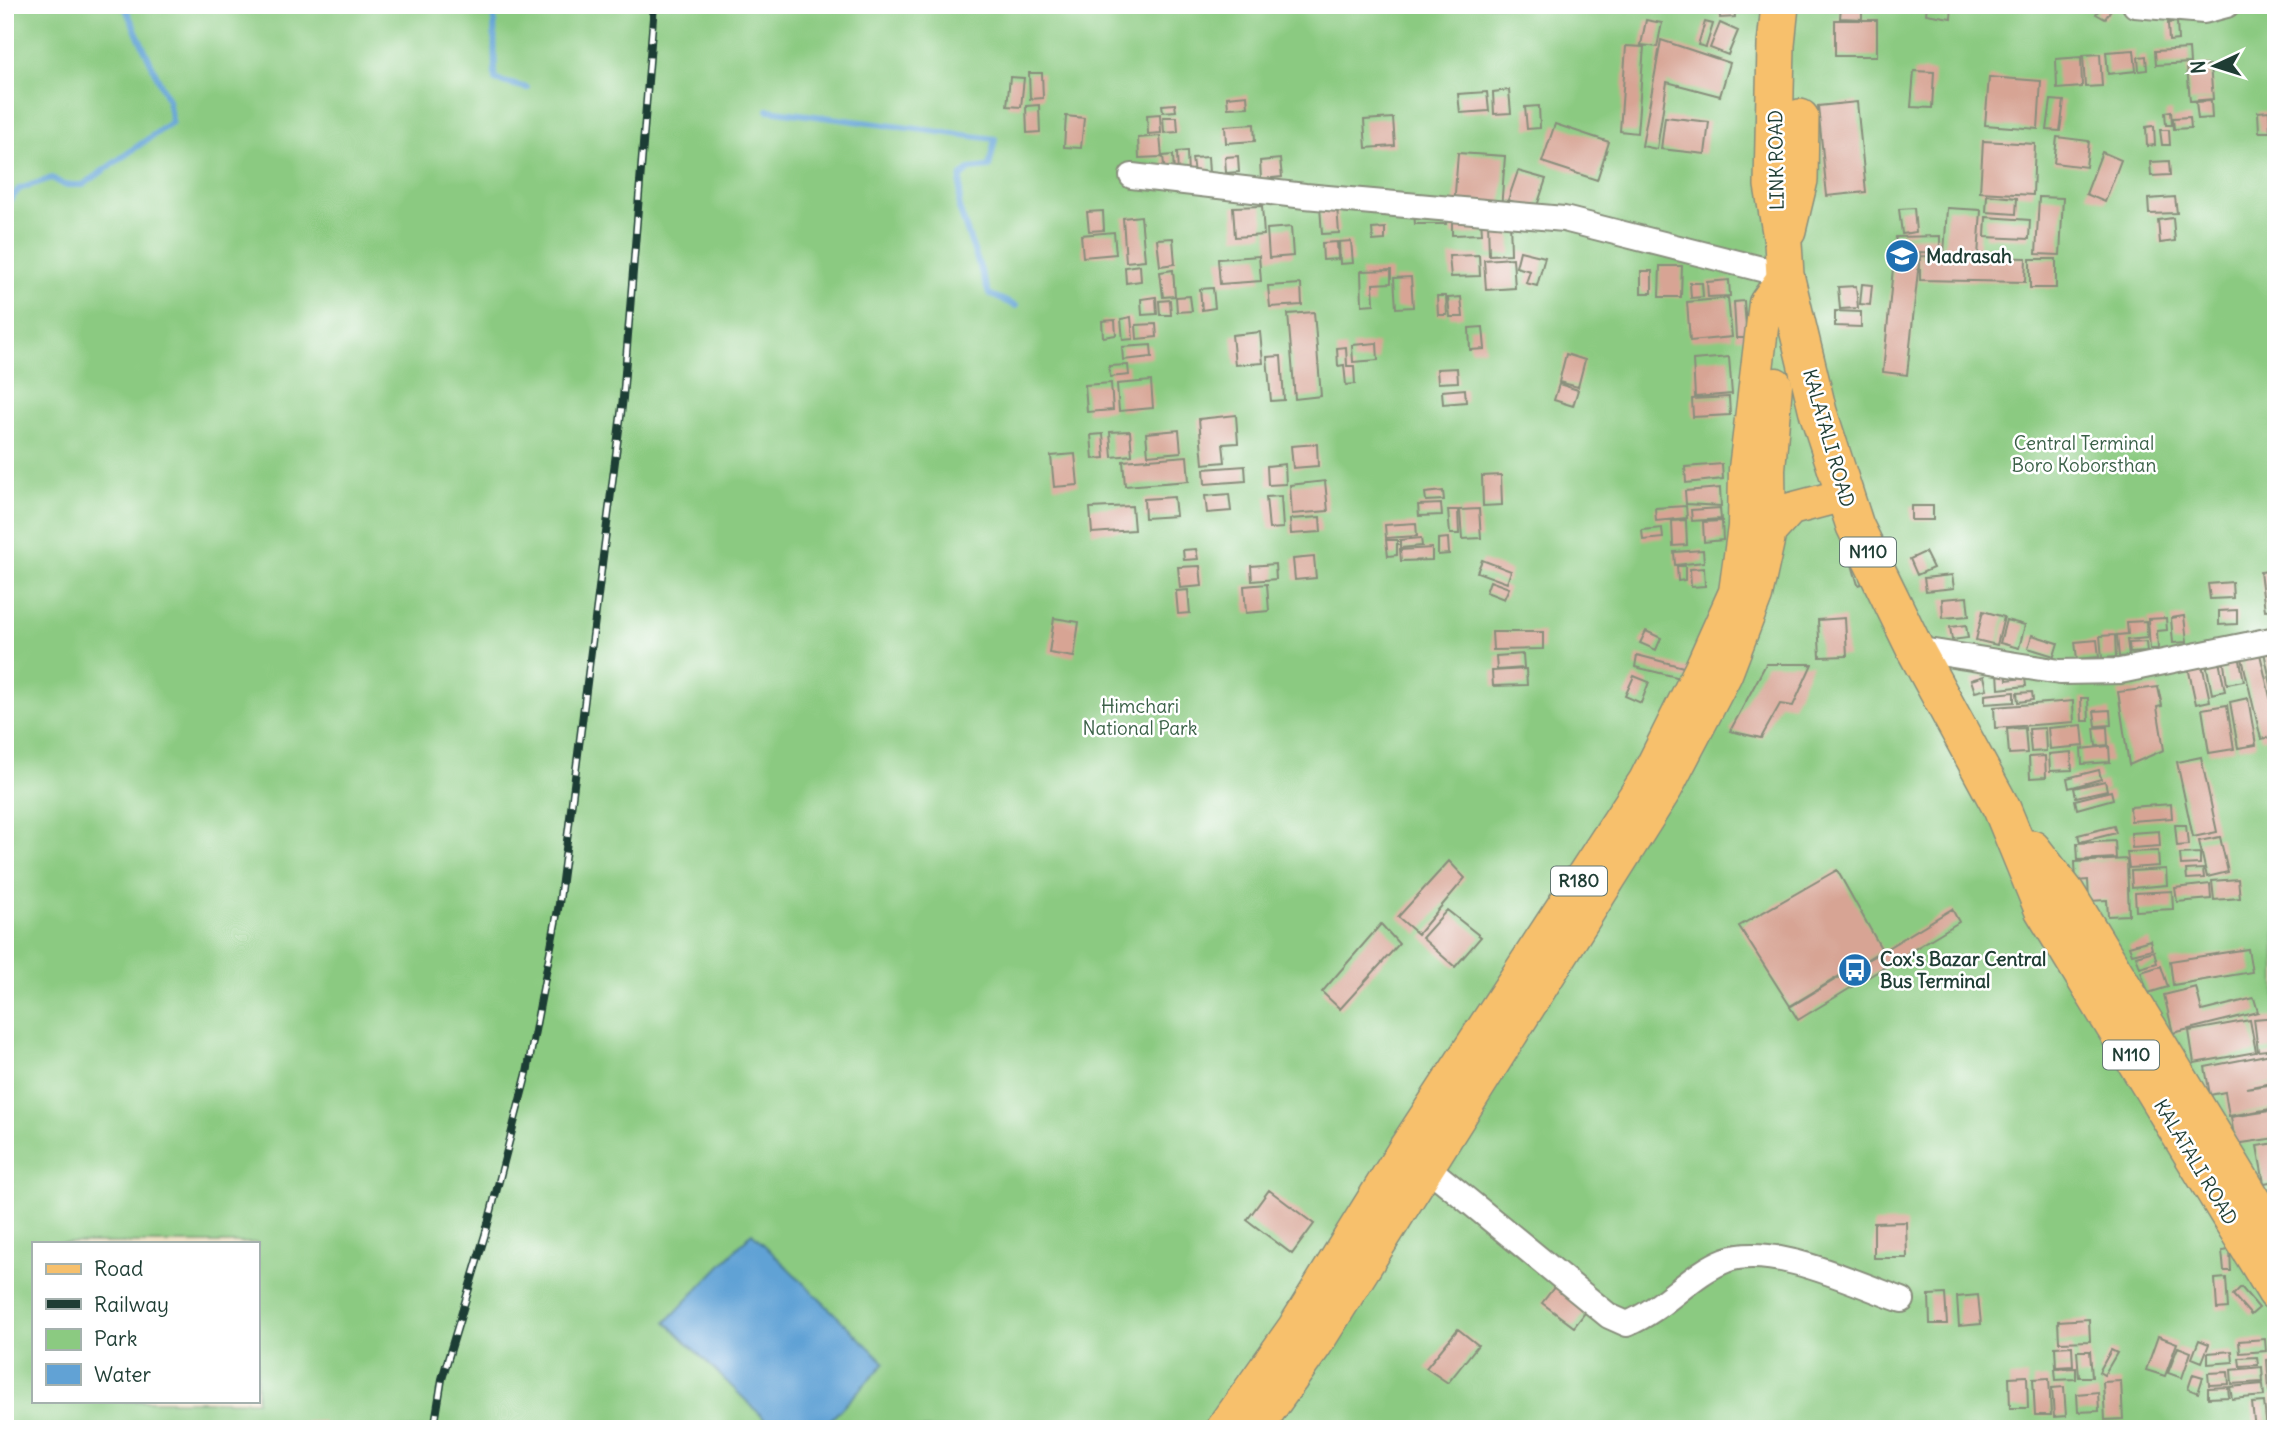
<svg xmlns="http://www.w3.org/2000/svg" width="2281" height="1434" viewBox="0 0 2281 1434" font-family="Delius,sans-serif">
  <rect width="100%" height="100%" fill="#fff"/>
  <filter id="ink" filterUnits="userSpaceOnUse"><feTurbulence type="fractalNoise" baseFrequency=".0143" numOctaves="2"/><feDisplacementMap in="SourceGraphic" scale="14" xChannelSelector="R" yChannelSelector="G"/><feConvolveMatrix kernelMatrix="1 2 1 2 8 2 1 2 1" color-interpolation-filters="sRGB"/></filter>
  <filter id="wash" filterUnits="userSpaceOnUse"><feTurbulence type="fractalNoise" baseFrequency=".00686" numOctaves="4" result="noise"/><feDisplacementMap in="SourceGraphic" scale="28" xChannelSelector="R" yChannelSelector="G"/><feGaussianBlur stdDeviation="1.57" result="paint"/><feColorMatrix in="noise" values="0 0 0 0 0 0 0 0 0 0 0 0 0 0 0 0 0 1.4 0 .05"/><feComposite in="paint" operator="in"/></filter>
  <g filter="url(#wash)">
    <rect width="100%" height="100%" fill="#f2e0c3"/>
    <path fill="#8bca81" stroke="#55845a" stroke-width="2" fill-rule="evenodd" d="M5 5H2276V1429H5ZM33 1243H257V1401H33Z"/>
    <path fill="#61a2d5" stroke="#407084" stroke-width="2" d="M752 1233 885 1363 822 1429H775L666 1322Z"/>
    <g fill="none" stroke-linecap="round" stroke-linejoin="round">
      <path stroke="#61a2d5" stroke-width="6" d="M494 5 495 80 527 88
        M768 110 995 139 989 167 970 169 961 177 959 208 989 294 1016 306
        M5 206 19 189 52 178 64 185H83L172 122 168 100 124 5"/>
    </g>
    <g id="blocks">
      <path fill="#d7a494" d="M1719 5H1734L1735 17 1720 18Z
        M1841 5H1862V19L1840 18Z
        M1927 5H1952L1951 18 1926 14Z
        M2102 5H2114L2105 19 2096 14Z
        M1646 20 1662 23 1657 47 1641 45Z
        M1835 20H1877V56H1835Z
        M1705 22 1713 24 1706 47 1698 45Z
        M2177 22 2178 40 2169 41 2168 23Z
        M1720 23 1738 31 1728 55 1710 48Z
        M1661 40 1730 63 1720 96 1667 82 1657 149 1642 146Z
        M1626 46 1644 47 1637 133 1620 131Z
        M2189 49 2190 63 2156 65 2155 51Z
        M2134 50 2136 71 2108 74 2106 52Z
        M2100 54 2102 86 2085 87 2083 55Z
        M2146 56 2147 70 2139 71 2138 57Z
        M2081 57 2082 87 2057 89 2056 59Z
        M2210 65 2213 99 2190 101 2187 67Z
        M1914 71 1934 72 1932 108 1911 107Z
        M1029 73H1042L1043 98 1030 99Z
        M1010 77 1024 78 1021 107 1007 106Z
        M1989 77 2041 81 2038 129 1985 125Z
        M1509 90 1511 113 1494 114 1493 92Z
        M1487 92 1489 111 1460 113 1458 94Z
        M1247 95 1248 107 1228 108 1227 97Z
        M2051 100 2064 101 2060 131 2047 130Z
        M2211 101 2212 118 2198 119 2196 102Z
        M1857 102 1866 192 1827 196 1818 106Z
        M1175 104 1176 111 1163 112 1162 105Z
        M1039 105 1040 132 1027 133 1026 106Z
        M1539 106 1540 128 1527 129 1525 107Z
        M2171 111 2172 125H2166L2165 112Z
        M2269 111 2270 132H2259L2258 112Z
        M1160 114 1161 133 1148 134 1147 115Z
        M1066 116 1084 118 1081 148 1064 147Z
        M1163 117H1177L1178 132 1164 133Z
        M1665 117 1709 122 1705 154 1661 149Z
        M2190 117 2191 128 2174 129 2173 118Z
        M1393 118 1395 146 1366 148 1364 120Z
        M1254 124 1255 141 1226 143 1225 126Z
        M1555 124 1609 142 1597 180 1542 162Z
        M2154 126 2155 145 2147 146 2146 127Z
        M2160 130H2169L2170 145H2162Z
        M1160 136 1162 157 1139 158 1138 138Z
        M2057 137 2089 141 2086 167 2054 163Z
        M1983 141 2035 144 2033 195 1980 192Z
        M1187 151 1188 176 1178 177 1177 152Z
        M2102 152 2121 160 2105 202 2086 194Z
        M1458 153 1505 156 1501 210 1454 207Z
        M1173 155 1174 174 1165 175 1163 156Z
        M1238 156 1239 172 1226 173 1225 157Z
        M1208 157 1209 173 1194 174 1192 158Z
        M1280 159 1282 177 1261 179 1260 161Z
        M2169 161 2170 175 2151 176 2150 162Z
        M1518 171 1546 179 1536 209 1508 200Z
        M1987 195 2017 198 2016 214 1986 212Z
        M2039 197 2063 198 2060 255 2036 254Z
        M2175 197 2177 213 2149 214 2148 199Z
        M1262 206 1264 235 1235 237 1233 207Z
        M1337 206 1339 233 1322 234 1320 207Z
        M1914 208 1916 232 1902 234 1899 209Z
        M1947 208 1981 210 1978 257 2026 258 2025 282 1920 280V256L1974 257 1944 254Z
        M1103 211 1104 230 1089 231 1087 212Z
        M1414 213H1445L1446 224H1415Z
        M1141 216 1145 260 1126 262 1123 218Z
        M1481 217 1482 234 1452 235V218Z
        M1986 217 2030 220 2029 239 1985 237Z
        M2173 218 2175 241 2160 243 2158 220Z
        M1510 219 1511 254 1489 255 1488 220Z
        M1291 227 1293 256 1269 258 1267 229Z
        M1385 228V240L1373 241 1372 229Z
        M1114 232 1116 254 1083 257 1081 235Z
        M1940 236V253L1920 252 1907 375 1883 372 1896 237Z
        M1173 238 1175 264 1160 266 1157 239Z
        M1351 241 1353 263 1340 264 1339 242Z
        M1337 242 1338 259 1323 260 1322 243Z
        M1520 251 1545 257 1537 286 1526 283 1530 271 1516 267Z
        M1479 255 1480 276 1451 277 1449 256Z
        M1259 256 1261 281 1220 284 1218 259Z
        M1513 258 1515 288 1486 290 1484 260Z
        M2030 259H2056V288H2030Z
        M1140 265 1141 281 1126 283 1125 267Z
        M1660 266H1682L1681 297H1659Z
        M1173 270 1175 296 1163 297 1160 272Z
        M1391 270V283L1373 284 1374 304 1362 305 1361 271Z
        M1641 271H1652V293H1641Z
        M1411 277 1413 307 1396 308 1394 278Z
        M1729 280 1730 296 1708 297 1707 282Z
        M1690 283H1702L1703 297 1691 298Z
        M1301 284 1302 305 1270 307 1268 286Z
        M1862 284 1872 285 1870 305 1860 304Z
        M1856 286 1858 308 1840 309 1838 287Z
        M1213 288 1215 308 1202 310 1200 289Z
        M1190 296 1192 311 1177 312 1176 297Z
        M1437 296H1446L1447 315H1438Z
        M1156 297 1157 314 1142 315 1141 299Z
        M1461 297 1463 317H1450L1448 298Z
        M1728 298 1732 337 1690 341 1687 302Z
        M1170 300 1171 315H1160L1159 301Z
        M1744 301 1747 338H1736L1734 302Z
        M1835 311 1861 312V327L1835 326Z
        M1314 312 1321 396 1295 399 1288 314Z
        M1131 317 1133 339 1123 340 1121 319Z
        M1115 320 1116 335 1103 337 1102 321Z
        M1156 324 1157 337 1137 339 1136 325Z
        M1483 327 1485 349 1470 350 1469 328Z
        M1260 332 1263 363 1235 365 1232 335Z
        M1377 343 1378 360 1353 362 1352 345Z
        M1151 345 1152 357 1123 360 1122 347Z
        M1346 347 1347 366H1354L1355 384 1346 385 1344 365 1338 366 1337 348Z
        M1566 354 1585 360 1578 387 1559 382Z
        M1281 356 1284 400 1271 401 1267 357Z
        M1729 357 1732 394 1695 397 1693 360Z
        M1128 365 1129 375 1110 377 1109 366Z
        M1457 368 1458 382 1438 383 1437 369Z
        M1151 381 1153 408 1119 411 1117 384Z
        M1111 383 1113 410 1087 412 1085 385Z
        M1559 384 1578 390 1573 406 1554 400Z
        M1465 389 1466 402 1443 404 1442 391Z
        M1729 397 1730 415 1693 417 1692 399Z
        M1236 415 1238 443 1223 444 1225 462 1203 464 1199 419Z
        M1179 430 1181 452 1148 455 1146 433Z
        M1130 431 1132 455 1112 457 1110 432Z
        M1103 434 1105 458 1093 459 1091 435Z
        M1317 444 1318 466 1293 468 1291 446Z
        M1075 454 1078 485 1054 487 1051 456Z
        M1187 456 1189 481 1125 486 1123 461Z
        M1285 464 1286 484 1268 485 1267 466Z
        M1722 464 1723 479 1686 483 1685 467Z
        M1245 466 1246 481 1205 484 1204 469Z
        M1501 475 1502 505 1483 506 1482 476Z
        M1325 481 1328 511 1292 514 1290 485Z
        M1720 488 1721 506 1686 504 1685 491Z
        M1443 491 1444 500 1426 501 1425 493Z
        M1229 494 1231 511 1207 513 1205 496Z
        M1281 496 1283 528 1269 529 1266 497Z
        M1174 497 1176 516 1145 518 1144 499Z
        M1441 504 1442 515 1419 516 1418 505Z
        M1132 506 1134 530 1092 533 1090 508Z
        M1686 506 1687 518 1656 521 1655 508Z
        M1911 506H1933V520H1911Z
        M1720 508 1721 519 1692 521 1691 510Z
        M1479 509 1481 538 1462 539 1460 510Z
        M1448 510H1458L1459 534H1450Z
        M1320 517 1321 532 1291 534 1290 519Z
        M1686 520 1687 545 1673 546 1672 521Z
        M1722 521 1723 540 1704 542 1703 522Z
        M1416 523 1417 536 1386 538 1385 525Z
        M1662 528 1663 538 1643 540 1642 530Z
        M1421 538 1422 546 1400 548V540Z
        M1448 538 1449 554 1438 555V539Z
        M1386 540H1397V555L1388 556Z
        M1432 548V560L1401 561 1400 550Z
        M1196 549 1198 559 1184 560 1183 550Z
        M1703 550 1704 562 1675 565 1674 552Z
        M1925 552 1933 568 1917 575 1910 559Z
        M1314 557 1316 578 1295 580 1293 559Z
        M1862 559 1868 582 1858 585 1851 561Z
        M1482 560 1511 571 1507 583 1477 572Z
        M1275 564 1276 579 1252 581 1251 566Z
        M1200 566 1202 586 1180 588 1178 567Z
        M1677 566H1685V580L1678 581Z
        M1704 568 1705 586 1691 587 1690 569Z
        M2276 570V609L2265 610 2260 572Z
        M1952 575 1954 588 1926 591 1924 578Z
        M1490 581 1509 588 1504 599 1486 592Z
        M2232 582 2233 598 2210 599 2208 584Z
        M1267 584 1269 611 1246 613 1244 586Z
        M1188 590 1190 613 1178 614 1176 591Z
        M1967 597 1969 616 1943 618 1942 599Z
        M2237 610V624L2219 625V611Z
        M1983 611 2004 617 1997 645 1976 640Z
        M2184 616 2187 642 2173 643 2171 618Z
        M1054 618 1079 622 1074 657 1049 653Z
        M1845 618 1847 656 1820 657 1818 620Z
        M2166 618 2167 630 2157 631 2158 649H2150L2148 619Z
        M2006 620 2025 625 2019 648 2000 643Z
        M2146 621 2147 638 2127 640 2129 656 2119 657 2117 635 2128 634 2127 622Z
        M1966 625 1968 638 1952 640 1950 627Z
        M1646 631 1661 638 1656 650 1640 643Z
        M1492 632H1543V649L1493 650Z
        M2032 635 2058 643 2054 656 2028 648Z
        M2115 635 2116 657 2102 658 2100 636Z
        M2097 640 2099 657 2077 659 2075 642Z
        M2146 642 2147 652 2130 653 2129 643Z
        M2276 650V703H2275L2264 652Z
        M1523 654 1524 668 1497 670 1496 656Z
        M2260 654 2276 723V736L2261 739 2242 658Z
        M1637 655 1691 669 1689 680 1635 667Z
        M2239 655 2244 681 2227 684 2223 658Z
        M2219 661 2225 691 2212 694 2206 663Z
        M1766 664H1812L1793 706 1780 704 1761 738 1730 731Z
        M2202 664 2210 701 2196 704 2188 667Z
        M1526 669 1527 685 1493 686 1492 671Z
        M2006 671 2007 680 2025 678 2026 686 1999 689 1998 672Z
        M1634 676 1649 682 1641 703 1625 696Z
        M1984 676 1987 689 1975 692 1971 680Z
        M2158 687 2162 706 2157 707 2164 750 2129 765 2118 692Z
        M2014 692V702L1985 704V695Z
        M2032 692 2033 700 2018 702 2017 693Z
        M2081 698H2088L2089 721H2082Z
        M2248 698 2256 745 2238 748 2230 702Z
        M2073 701 2074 722 1995 728 1994 707Z
        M2227 705 2234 749 2209 753 2202 709Z
        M2110 710 2111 725 2096 726 2094 711Z
        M2082 725 2084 746 2050 749 2048 728Z
        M2107 727 2108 745 2096 746 2094 728Z
        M2025 728 2027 753 2009 754 2007 729Z
        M2045 728 2046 751 2031 752 2029 729Z
        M2109 746 2110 762 2082 764 2081 749Z
        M2071 752 2072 770 2050 771 2049 754Z
        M2045 756 2046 777 2030 778 2029 757Z
        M2201 757 2217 832 2193 837 2177 762Z
        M2099 770 2101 779 2069 788 2067 778Z
        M2105 781 2107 790 2076 797 2074 788Z
        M2111 791 2113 799 2077 809 2075 800Z
        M2171 804 2172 818 2131 821 2130 807Z
        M2175 825H2186L2188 845 2177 846Z
        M2114 826 2116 833 2080 842 2078 835Z
        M2159 831 2160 846 2132 848 2131 833Z
        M2220 837 2228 872 2207 877 2199 841Z
        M2115 841 2116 858 2078 860 2077 843Z
        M2158 851 2159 866 2129 868 2127 852Z
        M2200 853V864L2181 865 2180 854Z
        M2127 859 2129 915 2108 916 2107 900 2089 901 2088 880 2076 881 2075 862Z
        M1449 861 1465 878 1418 934 1398 917Z
        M2166 869 2167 885 2132 888 2131 871Z
        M2203 869 2204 878 2187 879 2186 870Z
        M1837 870 1882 950 1790 1006 1739 926Z
        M2238 879 2240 898 2214 900 2212 881Z
        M2210 884 2211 899 2177 902 2175 888Z
        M2172 891 2173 909 2136 911 2135 893Z
        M1952 909 1959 922 1798 1020 1790 1007Z
        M1447 910 1481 937 1455 967 1422 938Z
        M1381 924 1399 944 1340 1009 1322 992Z
        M2150 940 2152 949 2132 954 2129 946Z
        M2248 949 2252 972 2173 985 2170 961Z
        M2154 951 2157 963 2140 968 2136 956Z
        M2161 966 2168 987 2148 993 2141 972Z
        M2196 987 2202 1011 2254 998 2258 1012 2173 1033 2164 995Z
        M2276 1017V1049L2258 1051 2254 1019Z
        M2250 1020 2256 1052 2194 1063 2189 1031Z
        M2276 1053V1082L2246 1088 2276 1084V1108L2229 1116 2225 1092 2210 1095 2205 1067Z
        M2276 1110V1138L2235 1144 2231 1117Z
        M2276 1143V1181L2264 1183 2257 1146Z
        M1269 1190 1314 1224 1292 1254 1247 1220Z
        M1906 1222 1907 1258H1874V1223Z
        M2230 1250 2231 1271H2224L2222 1251Z
        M2226 1278 2228 1308 2217 1309 2215 1279Z
        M1559 1281 1591 1305 1574 1327 1542 1303Z
        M2241 1287 2259 1308 2251 1315 2233 1295Z
        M1945 1294 1947 1324H1930L1929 1295Z
        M1978 1295 1981 1324 1959 1326 1957 1297Z
        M2089 1319 2090 1341 2059 1342 2058 1321Z
        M1458 1329 1478 1345 1448 1383 1426 1368Z
        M2158 1336 2177 1343 2165 1376 2146 1370Z
        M2265 1339 2266 1351 2240 1353 2239 1341Z
        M2199 1340 2209 1344 2202 1362 2192 1358Z
        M2072 1346 2073 1366 2056 1367 2055 1347Z
        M2178 1347 2191 1352 2182 1378 2168 1373Z
        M2111 1350 2117 1353 2104 1375 2099 1372Z
        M2077 1351H2090L2092 1377H2079Z
        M2232 1351 2233 1362 2208 1364V1353Z
        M2257 1357 2258 1365 2240 1366 2239 1358Z
        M2275 1359 2276 1390 2269 1391 2267 1360Z
        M2262 1367 2263 1382 2232 1384 2231 1370Z
        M2076 1368V1379L2056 1380 2055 1369Z
        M2228 1372 2229 1384 2209 1385 2208 1373Z
        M2193 1374 2203 1377 2198 1393 2188 1389Z
        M2027 1376 2028 1408H2010L2009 1377Z
        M2049 1378 2051 1415H2035L2033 1379Z
        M2121 1381 2123 1419 2105 1420 2103 1382Z
        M2263 1384 2264 1396 2232 1399 2230 1387Z
        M2064 1387 2066 1416 2054 1417 2052 1388Z
        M2228 1387 2229 1397 2208 1398V1388Z
        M2098 1392 2099 1411 2078 1412 2077 1394Z
        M2270 1395H2276V1418H2271Z
        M2264 1402 2267 1429H2255L2252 1403Z
        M324 1421V1429H305V1422Z
        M2076 1424 2077 1429H2057V1425Z"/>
    </g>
  </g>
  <g filter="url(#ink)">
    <use href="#blocks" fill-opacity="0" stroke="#888e7c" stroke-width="2"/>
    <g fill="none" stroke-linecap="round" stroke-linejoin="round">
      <g stroke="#888e7c" stroke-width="28">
        <path id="minor" d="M2135 5 2204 11 2227 5
          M1132 176 1305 196 1564 219 1785 275
          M1915 649 2060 672 2120 671 2276 639
          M1427 1167 1609 1316 1627 1324C1664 1309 1690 1274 1726 1260 1773 1243 1856 1284 1902 1300"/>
      </g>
      <g stroke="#888e7c" stroke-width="35">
        <path id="major" d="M1770 532 1791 509 1844 495
          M1222 1429 1294 1327 1406 1146 1645 780 1700 670 1735 592 1744 527 1745 469 1765 303 1785 275
          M1256 1429 1316 1345 1666 789 1726 674 1756 596 1770 532 1769 469 1776 384"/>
      </g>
      <g stroke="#888e7c" stroke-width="40">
        <path id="highway" d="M1780 5 1776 45 1773 185 1783 243 1785 275 1818 412 1855 526 1915 649 2002 809 2043 909 2276 1292
          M1787 230 1799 180 1800 118
          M2032 849 2066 893 2276 1239"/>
      </g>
      <use href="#minor" stroke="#fff" stroke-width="24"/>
      <use href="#major" stroke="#f7c06c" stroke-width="32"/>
      <use href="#highway" stroke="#f7c06c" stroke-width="37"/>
      <g stroke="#1f3d34" stroke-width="8">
        <path id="rail" d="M434 1429 442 1379 485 1235 527 1073 559 904 623 398 654 5"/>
      </g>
      <use href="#rail" stroke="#fff" stroke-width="5" stroke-dasharray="16" stroke-linecap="butt"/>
    </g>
  </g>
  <defs>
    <g id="school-disc" transform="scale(1.75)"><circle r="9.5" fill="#1f6fb2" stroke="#fff"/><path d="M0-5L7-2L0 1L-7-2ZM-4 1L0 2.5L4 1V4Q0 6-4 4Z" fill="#fff"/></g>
    <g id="bus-disc" transform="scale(1.75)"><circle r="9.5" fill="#1f6fb2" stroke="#fff"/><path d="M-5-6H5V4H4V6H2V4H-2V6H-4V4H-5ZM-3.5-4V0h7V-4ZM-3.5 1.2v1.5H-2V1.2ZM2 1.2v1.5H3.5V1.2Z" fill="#fff"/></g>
  </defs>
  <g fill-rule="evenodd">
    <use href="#school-disc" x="1902" y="256"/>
    <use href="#bus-disc" x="1855" y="970"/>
  </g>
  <g text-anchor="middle" stroke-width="5" stroke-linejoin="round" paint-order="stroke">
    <g fill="#fff" stroke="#627771" stroke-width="2">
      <rect x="1840" y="537.5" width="56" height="29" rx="5"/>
      <rect x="1551" y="866.5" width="56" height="29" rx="5"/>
      <rect x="2103" y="1040.5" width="56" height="29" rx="5"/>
    </g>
    <g font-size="18" font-weight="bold" fill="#1f3d34">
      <text x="1868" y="558">N110</text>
      <text x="1579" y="887">R180</text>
      <text x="2131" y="1061">N110</text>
    </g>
    <g font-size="19" fill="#1f3d34" stroke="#fff">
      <text transform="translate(1776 160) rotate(-91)" y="7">LINK ROAD</text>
      <text transform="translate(1829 438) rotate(74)" y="7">KALATALI ROAD</text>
      <text transform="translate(2196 1162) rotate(59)" y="7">KALATALI ROAD</text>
    </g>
    <g font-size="19" font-weight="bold" fill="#1f3d34" stroke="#fff" text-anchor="start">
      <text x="1926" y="263">Madrasah</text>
      <text x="1880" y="966">Cox's Bazar Central<tspan x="1880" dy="22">Bus Terminal</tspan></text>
    </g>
    <g font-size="19" fill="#3a6047" stroke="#fff">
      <text x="2084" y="450">Central Terminal<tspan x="2084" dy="22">Boro Koborsthan</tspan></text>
      <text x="1140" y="713">Himchari<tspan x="1140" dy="22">National Park</tspan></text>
    </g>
  </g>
  <rect width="2281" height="1434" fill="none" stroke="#fff" stroke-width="28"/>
  <rect x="32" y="1242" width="228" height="161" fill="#ffffff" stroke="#a5b1ae" stroke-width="2"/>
  <rect x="46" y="1264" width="35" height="10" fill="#f7c06c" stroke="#a5b1ae" stroke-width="2"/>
  <text x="94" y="1276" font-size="21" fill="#1f3d34">Road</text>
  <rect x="46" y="1299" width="35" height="10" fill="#1f3d34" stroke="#a5b1ae" stroke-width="2"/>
  <text x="94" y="1312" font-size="21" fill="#1f3d34">Railway</text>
  <rect x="46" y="1329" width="35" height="21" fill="#8bca81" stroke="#a5b1ae" stroke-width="2"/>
  <text x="94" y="1346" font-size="21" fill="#1f3d34">Park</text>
  <rect x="46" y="1364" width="35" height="21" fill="#61a2d5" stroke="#a5b1ae" stroke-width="2"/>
  <text x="94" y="1382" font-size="21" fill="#1f3d34">Water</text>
  <g transform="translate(2215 66) rotate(266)" stroke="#ffffff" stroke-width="5" paint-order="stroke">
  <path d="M0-5L12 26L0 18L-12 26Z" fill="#1f3d34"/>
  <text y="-10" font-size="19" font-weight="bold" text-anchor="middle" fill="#1f3d34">N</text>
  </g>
</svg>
